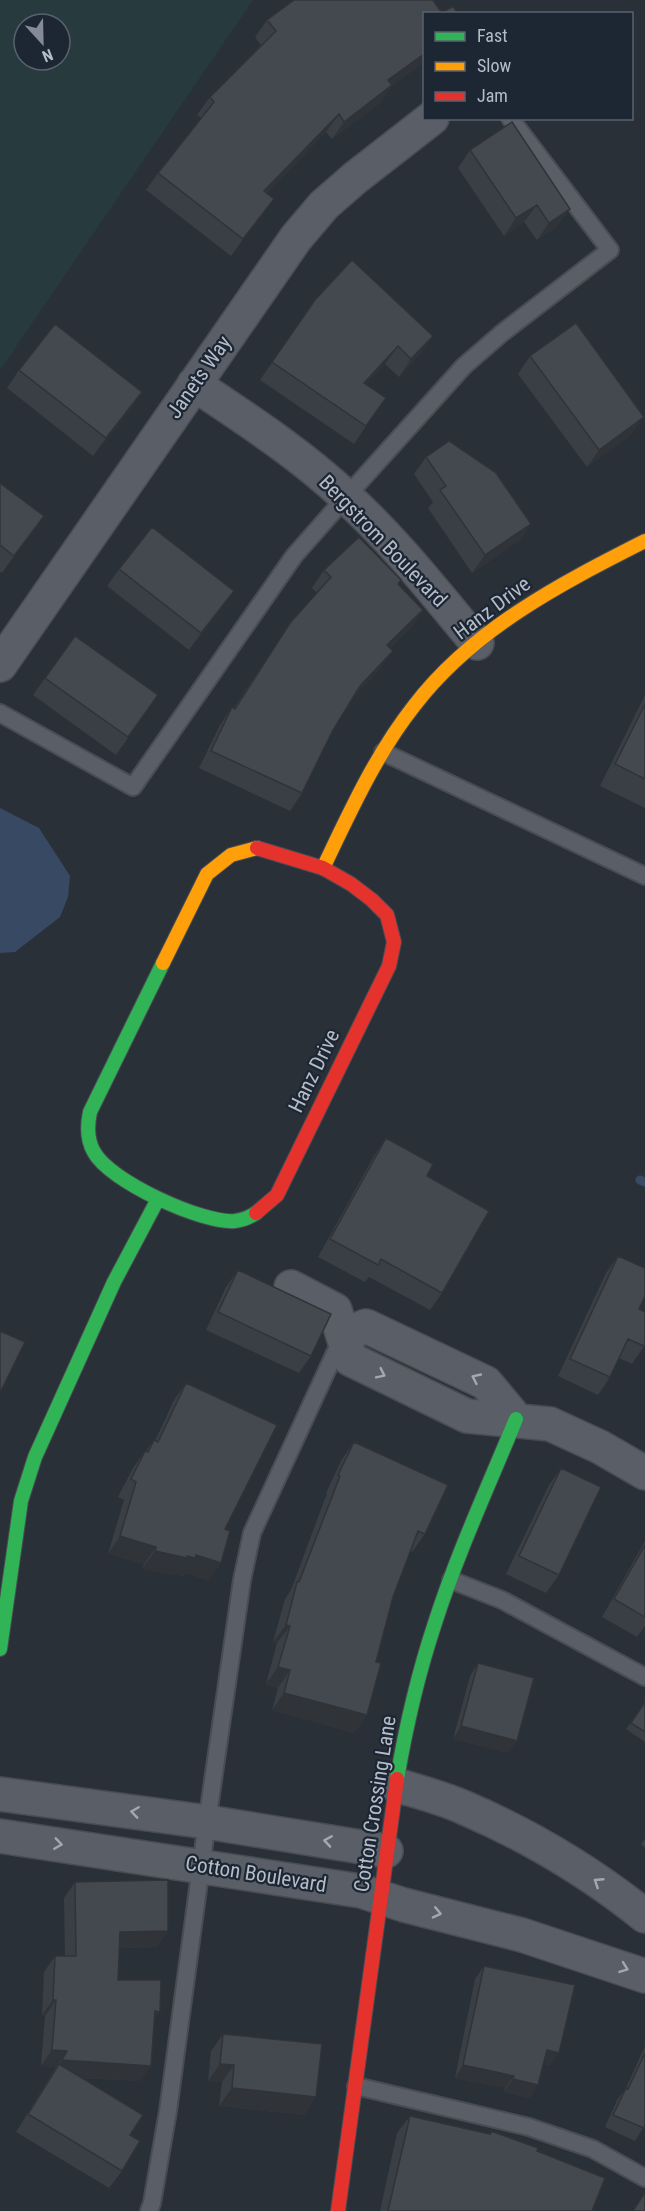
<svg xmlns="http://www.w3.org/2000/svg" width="645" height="2211" viewBox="0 0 645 2211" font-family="'Roboto Condensed',sans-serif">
  <rect width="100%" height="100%" fill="#2a3038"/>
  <path fill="#273a3e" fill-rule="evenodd" d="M0 0H253L0 370ZM24 24H60V60H24Z"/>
  <path fill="#384963" d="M0 808 39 828 70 876 68 897 60 917 15 952 0 953Z"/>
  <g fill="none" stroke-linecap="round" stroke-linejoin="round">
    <path stroke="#384963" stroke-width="9" d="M640 1180 645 1182"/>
    <g stroke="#484c53" stroke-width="20">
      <path id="lane" d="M0 713 133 787 294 556 346 497 464 366 502 333 610 250 510 118
        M383 752 645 876
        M451 1580 502 1600 645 1677
        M356 2086 529 2127 593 2149 645 2178
        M149 2211 152 2203 168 2111 207 1822 242 1580 252 1533 341 1340"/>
    </g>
    <g stroke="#484c53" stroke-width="36">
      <path id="street" d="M194 384C246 419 299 453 345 496 394 540 435 593 477 643
        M0 665 296 238 324 205 355 178 432 118
        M291 1287 335 1310 350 1359 467 1416 550 1424 600 1447 645 1473
        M343 1336 366 1326 486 1383 516 1419
        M396 1785C419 1792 443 1798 465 1808 530 1836 590 1872 645 1916
        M0 1794 207 1822 386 1851
        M0 1836 361 1891 404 1905 522 1935 645 1976"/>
    </g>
    <g stroke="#484c53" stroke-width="16">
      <path id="fast" d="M163 963 90 1112C87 1126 87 1140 94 1152 109 1181 203 1224 235 1221 243 1220 250 1217 256 1213
        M0 1649 21 1501 35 1457 114 1282 158 1199
        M397 1779C406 1726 418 1674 435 1623 457 1554 488 1487 516 1419"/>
    </g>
    <g stroke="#484c53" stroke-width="16">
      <path id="slow" d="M323 868C350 812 376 754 414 706 473 629 560 584 645 541
        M163 963 207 874 231 855 257 848"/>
    </g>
    <g stroke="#484c53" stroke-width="16">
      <path id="jam" d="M256 1213 277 1195 389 966 394 942 387 915 372 900 351 884 323 868 257 848
        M338 2211 397 1779"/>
    </g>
    <use href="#lane" stroke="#5a5e66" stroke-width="16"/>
    <use href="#street" stroke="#5a5e66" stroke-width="33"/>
    <use href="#fast" stroke="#30b455" stroke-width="14"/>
    <use href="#slow" stroke="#ff9f0a" stroke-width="14"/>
    <use href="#jam" stroke="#e5322d" stroke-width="14"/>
  </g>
  <path fill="#3a3f45" d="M294 0H433L442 13 453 6 458 14H424V62L392 86 380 103 332 139 326 132 267 193 274 199 231 256 146 190 158 173 201 118 197 115 210 97 261 45 255 37 267 20Z
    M512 122 558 226 537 240 524 222 504 236 458 168 470 150Z
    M315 300 433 336 421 353 399 377 385 364 366 384V426L354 444 260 380Z
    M530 356 632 434 587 467 518 374Z
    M19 370 142 392 130 410 93 456 7 388Z
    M426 457 531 524 519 541 472 573 428 508 433 502 414 474Z
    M0 483 44 516 2 573 0 572Z
    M119 569 222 608 189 650 107 586Z
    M324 570 401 580 398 584 411 628 390 648 381 668 351 700 333 730 302 793 290 811 199 768 220 725 232 707 234 708 290 623 317 593 312 588Z
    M75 636 158 695 116 755 33 695Z
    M645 695V808L600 786Z
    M386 1138 427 1176 442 1293 430 1310 369 1277 365 1282 318 1257 374 1156Z
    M618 1256 639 1309 645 1345 632 1364 619 1358 610 1377 598 1395 558 1376 606 1273Z
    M238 1270 311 1356 299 1373 206 1330 226 1287Z
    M186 1383 225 1529 221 1563 208 1580 185 1573 183 1576 176 1574 175 1575 142 1569 144 1564 108 1554 124 1500 118 1497 133 1468 145 1451H146L154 1440 155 1441 174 1400Z
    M354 1442 425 1534 412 1552 410 1551 393 1597 376 1662 367 1715 354 1733 272 1710 278 1688 266 1684 277 1643 273 1642 285 1599 291 1590 327 1493H326L342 1459Z
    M561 1468 559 1575 546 1593 506 1574 549 1485Z
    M645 1541V1626L637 1637 602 1617Z
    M478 1663 508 1753 453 1739 470 1676Z
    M645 1702V1742L626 1729Z
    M645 1839V1848L641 1844Z
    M75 1882 168 1931 157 1947 119 1948 118 1980 154 2020 140 2081 81 2078 130 2135 122 2171 109 2188 16 2132 56 2067 41 2066 45 2016 42 2015 44 1972 55 1956H65L64 1898Z
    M484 1966 550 2066 543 2064 530 2098 504 2092 505 2088 455 2078 475 1979Z
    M223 2034 316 2097 304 2115 219 2106 222 2082 208 2081 211 2051Z
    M645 2046V2125L635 2141 605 2127 617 2100 626 2088Z
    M410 2116 489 2134 491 2131 537 2151 592 2211H380L397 2133Z"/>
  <path fill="#303338" d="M424 54V62L392 86 380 103 332 139 344 122 388 80Z
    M339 114 326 132 252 208 264 191Z
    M274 199 262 216 231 256 243 239Z
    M537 205 524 222 504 236 516 218Z
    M570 209 558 226 537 240 549 223Z
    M433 336 421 353 399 377 411 359Z
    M398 346 385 364 351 400 364 383Z
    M142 392 130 410 93 456 106 438Z
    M644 417 632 434 587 467 599 450Z
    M44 516 32 534 2 573 14 556Z
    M531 524 519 541 472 573 485 555Z
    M234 591 222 608 189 650 201 633Z
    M423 610 411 628 375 662 387 645Z
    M393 651 381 668 348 704 360 686Z
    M120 1536 156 1547 144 1564 108 1554Z
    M155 1551 187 1556 196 1555 221 1563 208 1580 185 1573 183 1576 176 1574 175 1575 142 1569Z
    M286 1625 290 1626 277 1643 273 1642Z
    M278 1667 290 1670 278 1688 266 1684Z
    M284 1693 367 1715 354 1733 272 1710Z
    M461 1726 517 1741 508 1753 453 1739Z
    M168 1931 157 1947 109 1948 120 1932Z
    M53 2000H56L45 2016 42 2015Z
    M155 2011 160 2012 149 2028Z
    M52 2050 67 2051 56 2067 41 2066Z
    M547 2050 559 2053 550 2066 538 2063Z
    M62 2060 151 2066 140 2081 52 2076 59 2064 51 2076Z
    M220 2064 234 2065 222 2082 208 2081Z
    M463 2065 514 2076 505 2088 455 2078Z
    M513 2079 538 2085 530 2098 504 2092Z
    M232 2088 316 2097 304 2115 219 2106Z"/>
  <path fill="#444950" stroke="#303338" stroke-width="1.5" d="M294 0H433L442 13 453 6 458 14H424V54L388 80 392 85 344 122 339 114 264 191 274 199 243 239 158 173 214 102 210 97 276 31 267 20Z
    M512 122 570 209 549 223 537 205 516 218 470 150Z
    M352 260 433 336 411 359 398 346 364 383 386 398 366 426 272 362 315 300Z
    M576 323 644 417 599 450 530 356Z
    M55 324 142 392 106 438 19 370Z
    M449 441 496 473 531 524 485 555 440 490 446 486 426 457Z
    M0 483 44 516 14 556 0 545Z
    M152 527 234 591 201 633 119 569Z
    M359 537 401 580 398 584 423 610 387 645 393 651 360 686 333 730 302 793 211 751 232 707 235 709 290 623 331 577 324 570Z
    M75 636 158 695 128 737 45 678Z
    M645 704V779L615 764Z
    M386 1138 433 1164 427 1176 489 1211 442 1293 381 1259 378 1265 330 1239Z
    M618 1256 645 1268V1296L639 1309 645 1312V1345L644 1346 628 1339 610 1377 570 1359Z
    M238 1270 331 1314 311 1356 218 1312Z
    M0 1331 25 1342 0 1393Z
    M186 1383 277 1425 225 1529 230 1531 221 1563 196 1555 195 1558 187 1556V1558L155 1551 156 1547 120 1536 136 1482 131 1479 145 1451 148 1452 154 1440 158 1442Z
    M354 1442 448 1485 425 1534 418 1531 393 1597 376 1662 381 1663 367 1715 284 1693 290 1670 278 1667 290 1626 286 1625 297 1582H299L340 1476 338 1475Z
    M561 1468 601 1487 559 1575 519 1556Z
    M645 1545V1617L614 1599Z
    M478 1663 534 1678 517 1741 461 1726Z
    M645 1702V1732L631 1723Z
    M168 1880V1931L120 1932 118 1980H161L160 2012 155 2011 151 2066 62 2060 67 2051 52 2050 56 2000H53L55 1956H76L75 1882Z
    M484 1966 575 1985 559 2053 547 2050 538 2085 513 2079 514 2076 463 2065Z
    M223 2034 322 2044 316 2097 232 2088 234 2065 220 2064Z
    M645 2053V2125L644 2128 613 2115 626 2088 628 2089Z
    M59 2064 143 2115 130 2135 140 2141 122 2171 28 2114Z
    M410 2116 490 2134 491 2131 538 2148 537 2151 605 2178 592 2211H388Z
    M644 2194H645V2211H633Z"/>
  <defs><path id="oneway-chevron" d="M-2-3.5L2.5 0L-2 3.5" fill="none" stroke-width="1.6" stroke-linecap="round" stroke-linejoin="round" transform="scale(1.5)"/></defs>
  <g stroke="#a2a9b5">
    <use href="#oneway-chevron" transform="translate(381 1374) rotate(26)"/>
    <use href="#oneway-chevron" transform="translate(476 1378) rotate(-155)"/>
    <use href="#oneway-chevron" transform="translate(135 1812) rotate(-172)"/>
    <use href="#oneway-chevron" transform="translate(328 1841) rotate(-171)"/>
    <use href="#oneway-chevron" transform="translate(58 1844) rotate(8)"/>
    <use href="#oneway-chevron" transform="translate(598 1882) rotate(-147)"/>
    <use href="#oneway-chevron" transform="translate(437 1913) rotate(13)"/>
    <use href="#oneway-chevron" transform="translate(624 1968) rotate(20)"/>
  </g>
  <g text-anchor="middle" stroke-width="4.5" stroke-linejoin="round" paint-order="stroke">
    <g font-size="21" fill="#b4bcc9" stroke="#1d2633">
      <text transform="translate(199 377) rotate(-55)" y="7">Janets Way</text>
      <text transform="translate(383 541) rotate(46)" y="7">Bergstrom Boulevard</text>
      <text transform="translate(492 608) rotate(-37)" y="7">Hanz Drive</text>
      <text transform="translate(314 1071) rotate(-64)" y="7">Hanz Drive</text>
      <text transform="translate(375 1804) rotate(-81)" y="7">Cotton Crossing Lane</text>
      <text transform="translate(256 1874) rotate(9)" y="7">Cotton Boulevard</text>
    </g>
  </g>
  <rect x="423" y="12" width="210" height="108" fill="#1d2633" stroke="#59626f" stroke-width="1.5"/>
  <rect x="435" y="32" width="30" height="9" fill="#30b455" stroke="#59626f" stroke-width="1.5"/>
  <text x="477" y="42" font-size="18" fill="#b4bcc9">Fast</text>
  <rect x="435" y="62" width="30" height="9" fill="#ff9f0a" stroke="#59626f" stroke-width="1.5"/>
  <text x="477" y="72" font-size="18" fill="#b4bcc9">Slow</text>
  <rect x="435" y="92" width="30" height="9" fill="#e5322d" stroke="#59626f" stroke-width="1.5"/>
  <text x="477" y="102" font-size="18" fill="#b4bcc9">Jam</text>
  <g transform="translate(42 42) rotate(158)"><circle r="28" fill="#1d2633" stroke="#59626f" stroke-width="1.5"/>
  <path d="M0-4.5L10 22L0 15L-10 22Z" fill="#848b96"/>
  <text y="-9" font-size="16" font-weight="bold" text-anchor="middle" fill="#b4bcc9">N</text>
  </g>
</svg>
